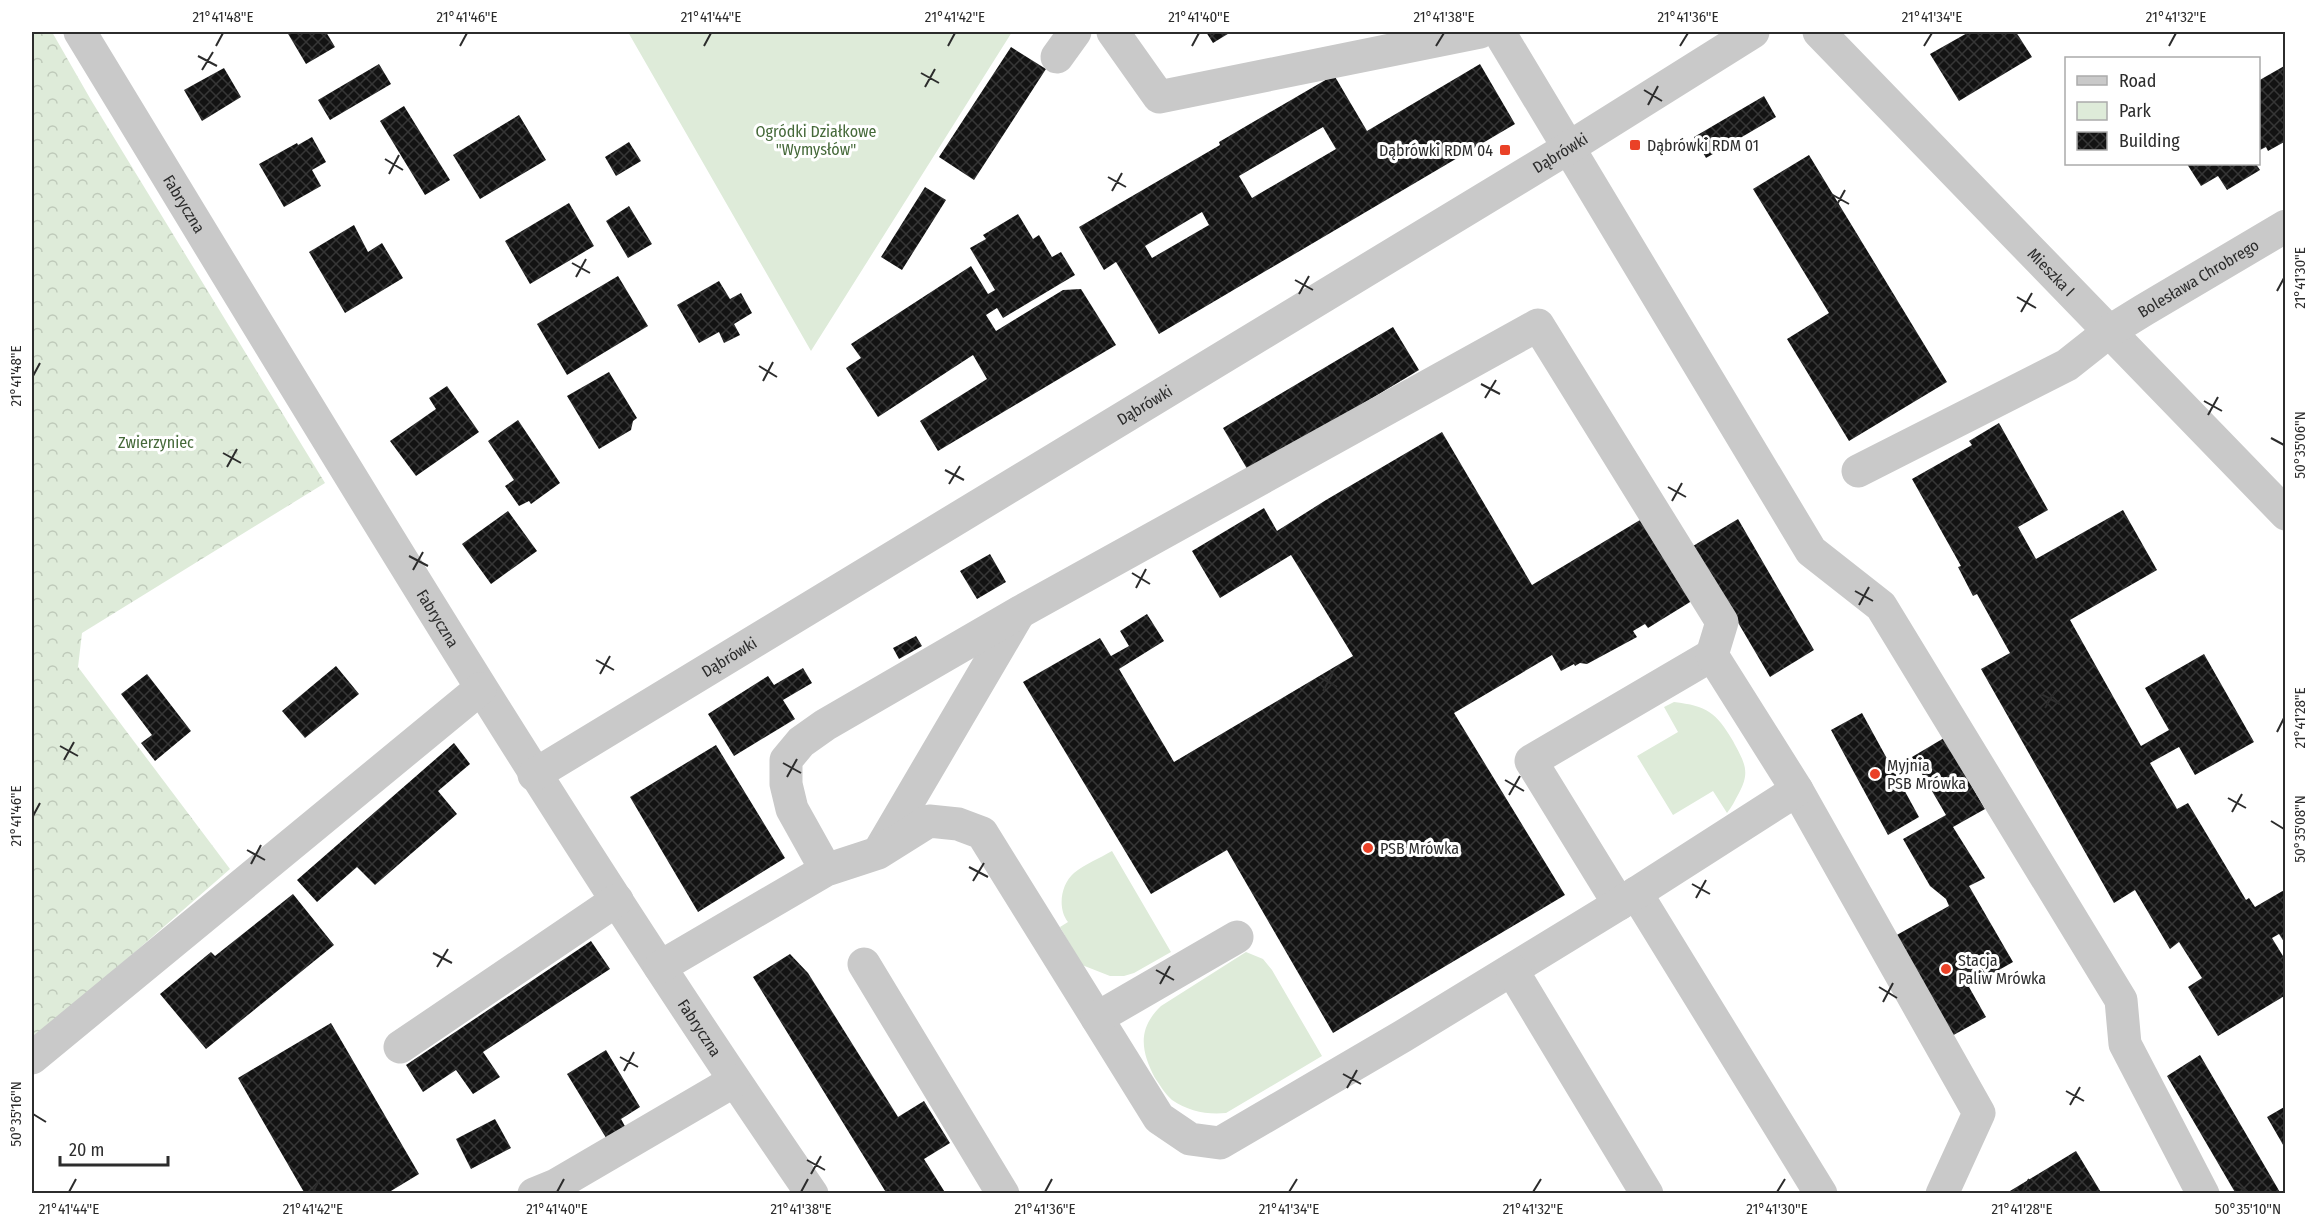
<svg xmlns="http://www.w3.org/2000/svg" width="2317" height="1225" viewBox="0 0 2317 1225" font-family="'Fira Sans Condensed',sans-serif">
  <defs>
    <pattern id="forest-crowns" width="20" height="18" patternUnits="userSpaceOnUse" patternTransform="scale(1.5)"><rect width="20" height="18" fill="#deebd9"/><path d="M2 6a3 3 0 1 1 6 0M12 15a3 3 0 1 1 6 0" fill="none" stroke="#bfcaba"/></pattern>
    <pattern id="building-cross-hatch" width="8" height="8" patternUnits="userSpaceOnUse" patternTransform="scale(1.5)"><rect width="8" height="8" fill="#131313"/><path d="M0 0l8 8M0 8l8-8" fill="none" stroke="#363636"/></pattern>
  </defs>
  <rect width="100%" height="100%" fill="#fff"/>
  <path fill="#deebd9" d="M628 32H1012L811 351Z
    M1674 702C1707 706 1716 712 1733 741 1744 762 1751 771 1739 793 1735 800 1732 807 1727 813L1713 791 1673 815 1637 756 1678 732 1664 707Z
    M1112 851 1171 952 1134 973 1124 976H1110L1082 965 1060 927 1068 922C1057 908 1061 884 1074 873 1085 864 1100 858 1112 851Z
    M1246 952 1263 959 1272 970 1322 1056 1226 1113C1207 1115 1188 1111 1172 1100 1165 1094 1160 1085 1155 1078 1141 1051 1137 1029 1161 1006Z"/>
  <path fill="url(#forest-crowns)" d="M32 32H52L91 100 325 483 82 633 78 667 230 869 32 1042Z"/>
  <path fill="url(#building-cross-hatch)" fill-rule="evenodd" d="M287 32H326L335 47 306 64Z
    M1206 32H1231L1213 43Z
    M1969 32H2016L2032 57 1959 101 1930 54Z
    M1011 47 1046 69 974 180 939 157Z
    M379 64 391 84 330 120 318 100Z
    M1480 64 1515 124 1159 334 1116 262 1104 270 1079 227 1220 145 1219 142 1334 75 1367 131ZM1323 127 1336 149 1252 198 1239 176ZM1202 212 1209 225 1152 258 1145 246Z
    M2286 65V141L2268 151 2266 147 2258 151V81Z
    M224 68 241 97 202 121 184 90Z
    M1764 96 1776 117 1706 158 1694 137Z
    M404 106 450 180 425 195 380 121Z
    M519 115 546 160 480 199 453 155Z
    M312 137 326 162 312 170 321 186 284 207 259 164 297 143 298 145Z
    M629 142 641 161 616 176 605 157Z
    M1809 155 1947 382 1849 441 1787 339 1829 313 1753 189Z
    M2187 164H2256L2260 170 2227 190 2218 176 2201 186Z
    M925 187 946 200 902 270 881 257Z
    M569 203 594 246 530 284 505 241Z
    M629 206 652 244 628 258 606 221Z
    M1018 214 1033 239 1039 235 1052 257 1061 252 1075 275 1003 318 997 308 986 315 996 331 1063 290 1081 289 1116 345 938 451 920 421 987 379 973 355 878 417 846 368 861 358 851 344 971 266 988 294 995 290 970 248 986 239 983 235Z
    M354 225 368 252 382 243 403 278 345 313 309 252Z
    M618 276 648 326 567 375 537 324Z
    M719 281 730 299 741 293 752 313 734 324 740 335 724 343 719 332 699 343 677 305Z
    M1393 327 1419 370 1249 472 1223 428Z
    M609 372 637 418 633 421 631 430 599 449 567 396Z
    M447 386 479 432 416 476 390 441 436 409 429 398Z
    M518 420 560 483 531 504 529 501 519 506 505 486 514 480 488 441Z
    M1999 423 2048 510 2018 527 2036 559 2123 510 2157 570 2070 620 2141 746 2169 730 2145 688 2204 654 2254 742 2195 775 2179 747 2150 763 2177 809 2188 803 2246 900 2249 898 2255 907 2286 889V945L2279 934 2272 938 2286 961V995L2218 1036 2188 987 2202 978 2179 942 2170 949 2135 890 2114 903 1981 669 2010 653 1977 594 1973 596 1958 567 1961 566 1912 479 1972 445 1969 441Z
    M1442 432 1532 585 1645 517 1695 599 1648 628 1645 624 1633 631 1637 637 1587 664 1580 663 1575 666 1574 664 1561 671 1552 655 1454 713 1565 895 1333 1033 1227 850 1151 894 1023 682 1100 638 1111 656 1129 646 1120 631 1147 614 1164 641 1119 669 1174 762 1353 656 1291 555 1220 598 1192 551 1264 508 1277 531 1326 500Z
    M508 511 537 551 491 584 462 544Z
    M1738 519 1814 650 1770 677 1693 546Z
    M990 554 1006 582 977 599 960 571Z
    M916 636 922 646 899 659 893 648Z
    M336 666 359 694 305 738 282 711Z
    M803 668 812 683 783 700 795 719 734 756 708 714 768 676 774 685Z
    M147 674 191 731 155 761 141 743 152 735 121 694Z
    M1862 713 1919 817 1888 835 1831 730Z
    M1944 738 1985 809 1953 827 1985 878 1969 886 2013 962 1969 987 1986 1017 1941 1042 1884 942 1949 906 1946 899 1930 886 1903 839 1946 815 1912 757Z
    M454 743 470 764 438 791 457 814 375 885 357 867 317 902 297 880Z
    M716 745 785 858 698 912 630 797Z
    M293 894 334 945 206 1049 160 994 211 952 215 956Z
    M591 941 610 969 483 1052 500 1077 473 1094 456 1070 423 1092 406 1065Z
    M790 954 808 973 898 1117 924 1101 950 1143 924 1159 946 1194H887L753 977Z
    M331 1023 419 1174 386 1194H305L238 1078Z
    M606 1050 640 1107 621 1119 627 1130 608 1141 567 1074Z
    M2200 1055 2281 1194H2236L2167 1076Z
    M2286 1106V1150L2267 1117Z
    M495 1119 511 1148 471 1169 456 1139Z
    M2076 1151 2102 1194H2005Z"/>
  <g fill="none" stroke-linecap="round" stroke-linejoin="round">
    <g stroke="#c9c9c9" stroke-width="33">
      <path id="s1" d="M80 32C318 423 552 816 812 1194"/>
      <path d="M1113 32 1159 97 1480 32"/>
      <path d="M1499 32 1811 551 1881 606 2121 1000 2125 1044 2203 1194"/>
      <path id="s2" d="M1819 32 2286 514"/>
      <path d="M1057 57 1075 32"/>
      <path id="s3" d="M1858 471 2067 365 2110 331 2144 310 2286 226"/>
      <path id="s4" d="M534 775 1568 148 1753 32"/>
      <path d="M1797 790 1979 1113 1942 1194"/>
      <path d="M881 848 1019 613"/>
      <path d="M1636 893 1821 1194"/>
      <path d="M1619 904 1531 761 1712 655"/>
      <path d="M864 964 1003 1194"/>
      <path d="M660 967 826 870 878 853 929 821 958 824 982 833 1159 1118 1190 1139 1220 1143 1403 1036 1619 904 1797 790 1712 655 1722 622 1538 325 1020 612 825 725 801 742 786 760V784L792 809 826 870"/>
      <path d="M1512 970 1647 1194"/>
      <path d="M1097 1018 1237 937"/>
      <path d="M400 1047 617 900"/>
      <path d="M32 1058 480 689"/>
      <path d="M534 1194 556 1185 734 1081"/>
    </g>
  </g>
  <path fill="none" stroke="#2c2c2c" stroke-width="2" d="M216 46 223 33M460 46 467 33M704 46 711 33M948 46 955 33M1192 46 1199 33M1436 46 1444 33M1680 46 1688 33M1924 46 1932 33M2169 46 2176 33M198 56 217 66M202 70 213 52M921 73 939 83M925 87 935 69M1644 90 1662 101M1648 105 1658 86M385 159 403 170M389 174 399 155M1108 177 1126 187M1112 191 1122 173M1831 194 1849 204M1835 208 1845 190M572 263 590 273M576 277 586 259M1295 280 1313 290M2277 291 2284 278M1299 294 1309 276M2017 297 2036 308M2021 312 2032 293M759 366 777 377M33 376 40 363M763 381 773 362M1481 384 1500 394M1485 398 1496 380M2204 401 2222 411M2208 415 2218 397M2271 438 2284 445M223 453 241 463M227 467 237 449M945 470 964 480M949 484 960 466M1668 487 1686 497M1672 501 1682 483M409 556 428 566M413 570 423 552M1132 573 1150 584M1136 588 1146 569M1855 591 1873 601M1859 605 1869 587M596 660 614 670M600 674 610 656M1319 677 1337 687M1323 691 1333 673M2041 694 2060 704M2045 708 2056 690M2277 732 2284 718M60 746 78 756M64 760 74 742M783 763 801 773M787 777 797 759M1505 780 1524 791M1509 795 1520 776M2228 798 2246 808M2232 812 2242 794M33 816 40 803M2271 821 2284 829M247 850 265 860M251 864 261 845M969 867 988 877M973 881 984 863M1692 884 1710 894M1696 898 1706 880M433 953 452 963M437 967 448 949M1156 970 1174 980M1160 984 1170 966M1879 987 1897 998M1883 1002 1893 983M620 1057 638 1067M624 1071 634 1052M1343 1074 1361 1084M1347 1088 1357 1070M2066 1091 2084 1101M2070 1105 2080 1087M33 1114 46 1122M807 1160 825 1170M811 1174 821 1156M2235 1185 2248 1192M69 1192 76 1179M313 1192 320 1179M557 1192 564 1179M801 1192 808 1179M1045 1192 1052 1179M1289 1192 1297 1179M1533 1192 1541 1179M1777 1192 1785 1179M2022 1192 2029 1179"/>
  <g fill="#ea4127" stroke="#fff" stroke-width="2">
    <rect x="1629" y="139" width="12" height="12" rx="3"/>
    <rect x="1499" y="144" width="12" height="12" rx="3"/>
    <circle cx="1875" cy="774" r="6"/>
    <circle cx="1368" cy="848" r="6"/>
    <circle cx="1946" cy="969" r="6"/>
  </g>
  <g text-anchor="middle" stroke-width="6" stroke-linejoin="round" paint-order="stroke">
    <g font-size="16" fill="#456939" stroke="#fff">
      <text x="816" y="137">Ogródki Działkowe<tspan x="816" dy="18">"Wymysłów"</tspan></text>
      <text x="156" y="448">Zwierzyniec</text>
    </g>
    <g font-size="16" fill="#2c2c2c" stroke="#fff" text-anchor="start">
      <text x="1647" y="151">Dąbrówki RDM 01</text>
      <text x="1493" y="156" text-anchor="end">Dąbrówki RDM 04</text>
      <text x="1887" y="771">Myjnia<tspan x="1887" dy="18">PSB Mrówka</tspan></text>
      <text x="1380" y="854">PSB Mrówka</text>
      <text x="1958" y="966">Stacja<tspan x="1958" dy="18">Paliw Mrówka</tspan></text>
    </g>
    <g font-size="16" fill="#2c2c2c" stroke="#fff">
      <text dy="6" stroke="none"><textPath href="#s4" startOffset="1200">Dąbrówki</textPath></text>
      <text dy="6" stroke="none"><textPath href="#s1" startOffset="201">Fabryczna</textPath></text>
      <text dy="6" stroke="none"><textPath href="#s2" startOffset="334">Mieszka I</textPath></text>
      <text dy="6" stroke="none"><textPath href="#s3" startOffset="392">Bolesława Chrobrego</textPath></text>
      <text dy="6" stroke="none"><textPath href="#s4" startOffset="714">Dąbrówki</textPath></text>
      <text dy="6" stroke="none"><textPath href="#s1" startOffset="687">Fabryczna</textPath></text>
      <text dy="6" stroke="none"><textPath href="#s4" startOffset="228">Dąbrówki</textPath></text>
      <text dy="6" stroke="none"><textPath href="#s1" startOffset="1173">Fabryczna</textPath></text>
    </g>
  </g>
  <rect width="2317" height="1225" fill="none" stroke="#ffffff" stroke-width="66"/>
  <rect x="2065" y="57" width="195" height="108" fill="#ffffff" stroke="#ababab" stroke-width="1.5"/>
  <rect x="2077" y="76" width="30" height="9" fill="#c9c9c9" stroke="#ababab" stroke-width="1.5"/>
  <text x="2119" y="87" font-size="18" fill="#2c2c2c">Road</text>
  <rect x="2077" y="102" width="30" height="18" fill="#deebd9" stroke="#ababab" stroke-width="1.5"/>
  <text x="2119" y="117" font-size="18" fill="#2c2c2c">Park</text>
  <rect x="2077" y="132" width="30" height="18" fill="url(#building-cross-hatch)" stroke="#ababab" stroke-width="1.5"/>
  <text x="2119" y="147" font-size="18" fill="#2c2c2c">Building</text>
  <path d="M60 1156v9h108v-9" fill="none" stroke="#2c2c2c" stroke-width="3"/>
  <text x="69" y="1156" font-size="18" fill="#2c2c2c" stroke="#ffffff" stroke-width="4.5" paint-order="stroke">20 m</text>
  <rect x="33" y="33" width="2251" height="1159" fill="none" stroke="#2c2c2c" stroke-width="2"/>
  <g font-size="15" text-anchor="middle" fill="#2c2c2c">
    <text x="223" y="22">21°41'48"E</text>
    <text x="467" y="22">21°41'46"E</text>
    <text x="711" y="22">21°41'44"E</text>
    <text x="955" y="22">21°41'42"E</text>
    <text x="1199" y="22">21°41'40"E</text>
    <text x="1444" y="22">21°41'38"E</text>
    <text x="1688" y="22">21°41'36"E</text>
    <text x="1932" y="22">21°41'34"E</text>
    <text x="2176" y="22">21°41'32"E</text>
    <text transform="translate(2300 278) rotate(-90)" y="5">21°41'30"E</text>
    <text transform="translate(16 376) rotate(-90)" y="5">21°41'48"E</text>
    <text transform="translate(2300 445) rotate(-90)" y="5">50°35'06"N</text>
    <text transform="translate(2300 718) rotate(-90)" y="5">21°41'28"E</text>
    <text transform="translate(16 816) rotate(-90)" y="5">21°41'46"E</text>
    <text transform="translate(2300 829) rotate(-90)" y="5">50°35'08"N</text>
    <text transform="translate(16 1114) rotate(-90)" y="5">50°35'16"N</text>
    <text x="69" y="1214">21°41'44"E</text>
    <text x="313" y="1214">21°41'42"E</text>
    <text x="557" y="1214">21°41'40"E</text>
    <text x="801" y="1214">21°41'38"E</text>
    <text x="1045" y="1214">21°41'36"E</text>
    <text x="1289" y="1214">21°41'34"E</text>
    <text x="1533" y="1214">21°41'32"E</text>
    <text x="1777" y="1214">21°41'30"E</text>
    <text x="2022" y="1214">21°41'28"E</text>
    <text x="2248" y="1214">50°35'10"N</text>
  </g>
</svg>
